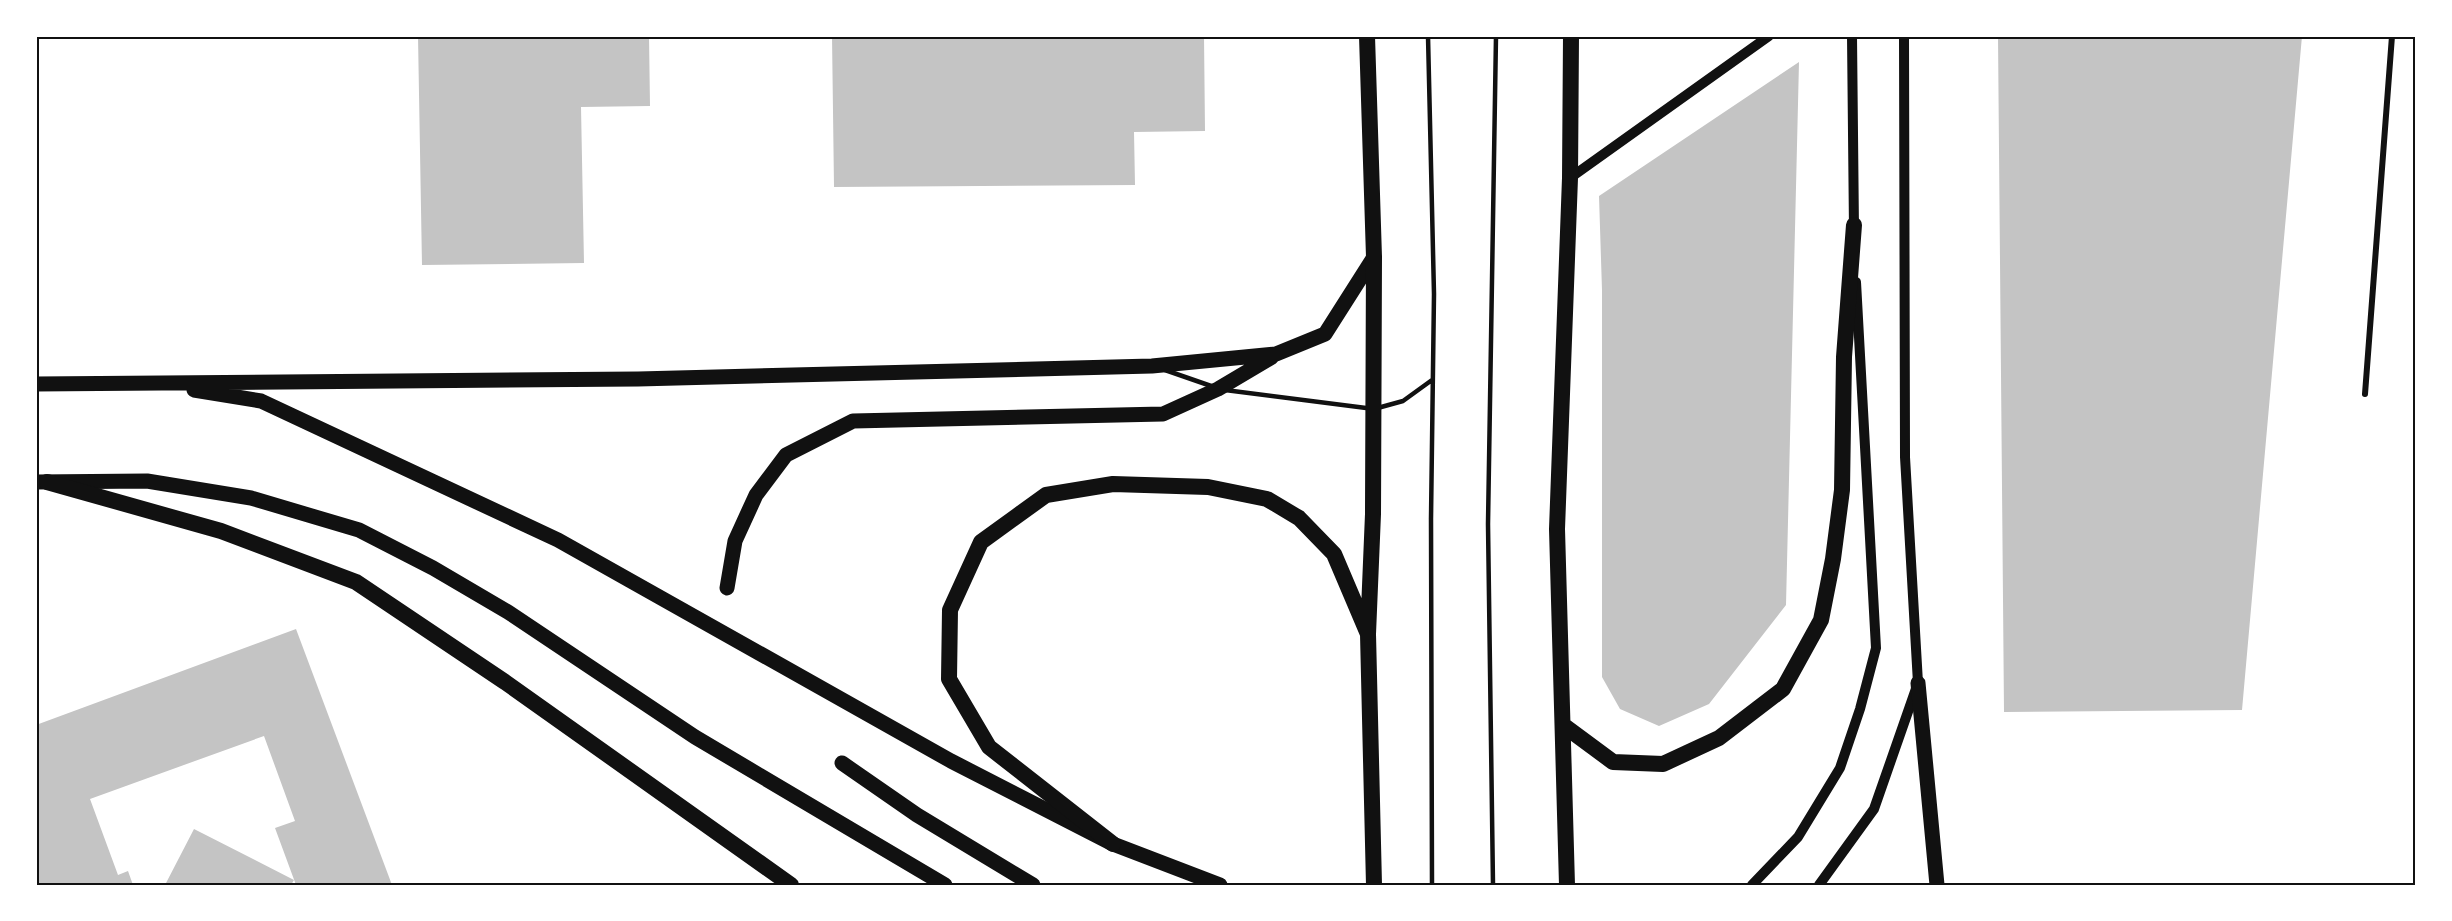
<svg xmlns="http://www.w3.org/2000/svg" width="2452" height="921" viewBox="0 0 2452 921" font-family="'Roboto Condensed',sans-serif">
  <rect width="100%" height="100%" fill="#fff"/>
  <path fill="#c4c4c4" d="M418 36H649L650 106 581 107 584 263 422 265Z
    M832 36H1204L1205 131 1134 132 1135 185 834 187Z
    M1998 36H2302L2242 710 2004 712Z
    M1799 62 1786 605 1709 704 1659 726 1620 709 1602 677V290L1599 196Z
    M296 629 392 885H296L275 828 295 821 264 736 90 799 118 875 128 871 133 885H36V725Z
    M194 829 294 880 291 885H165Z"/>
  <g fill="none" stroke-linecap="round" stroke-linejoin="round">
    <path stroke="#111" stroke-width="4.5" d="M1428 36 1434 294 1431 519 1432 885
      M1165 370 1214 387
      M1225 390 1374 409 1403 401 1432 380
      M1493 885 1488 524 1496 36"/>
    <path stroke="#111" stroke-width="6" d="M2365 394 2392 36"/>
    <path stroke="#111" stroke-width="10" d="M1852 36 1854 231
      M1570 178 1769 36
      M1752 885 1798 837 1840 768 1860 709 1876 648 1856 282
      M1819 885 1874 809 1918 683 1905 457 1904 36"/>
    <path stroke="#111" stroke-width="15" d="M36 384 638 379 1152 366 1276 354 1325 334 1374 257
      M194 390 261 401 558 540 951 761 1113 844 1220 885
      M36 482 147 481 251 498 359 530 433 568 508 612 695 737 945 885
      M727 588 735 541 756 495 786 455 853 421 1163 414 1218 389 1272 357
      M1918 683 1937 885
      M842 763 917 815 1033 885"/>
    <path stroke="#111" stroke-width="16" d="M1367 36 1374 257 1373 514 1368 634 1374 885
      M47 482 221 531 356 582 505 682 791 885
      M1563 725 1613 762 1663 764 1719 738 1783 689 1821 620 1833 559 1842 490 1844 357 1854 225
      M1113 844 989 747 949 679 950 610 981 542 1046 495 1113 484 1208 487 1267 499 1299 518 1334 554 1368 634
      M1567 885 1557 529 1570 178 1571 36"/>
  </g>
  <rect width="2452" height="921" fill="none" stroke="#ffffff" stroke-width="75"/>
  <rect x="38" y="38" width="2376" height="846" fill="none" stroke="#111" stroke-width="2"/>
</svg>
